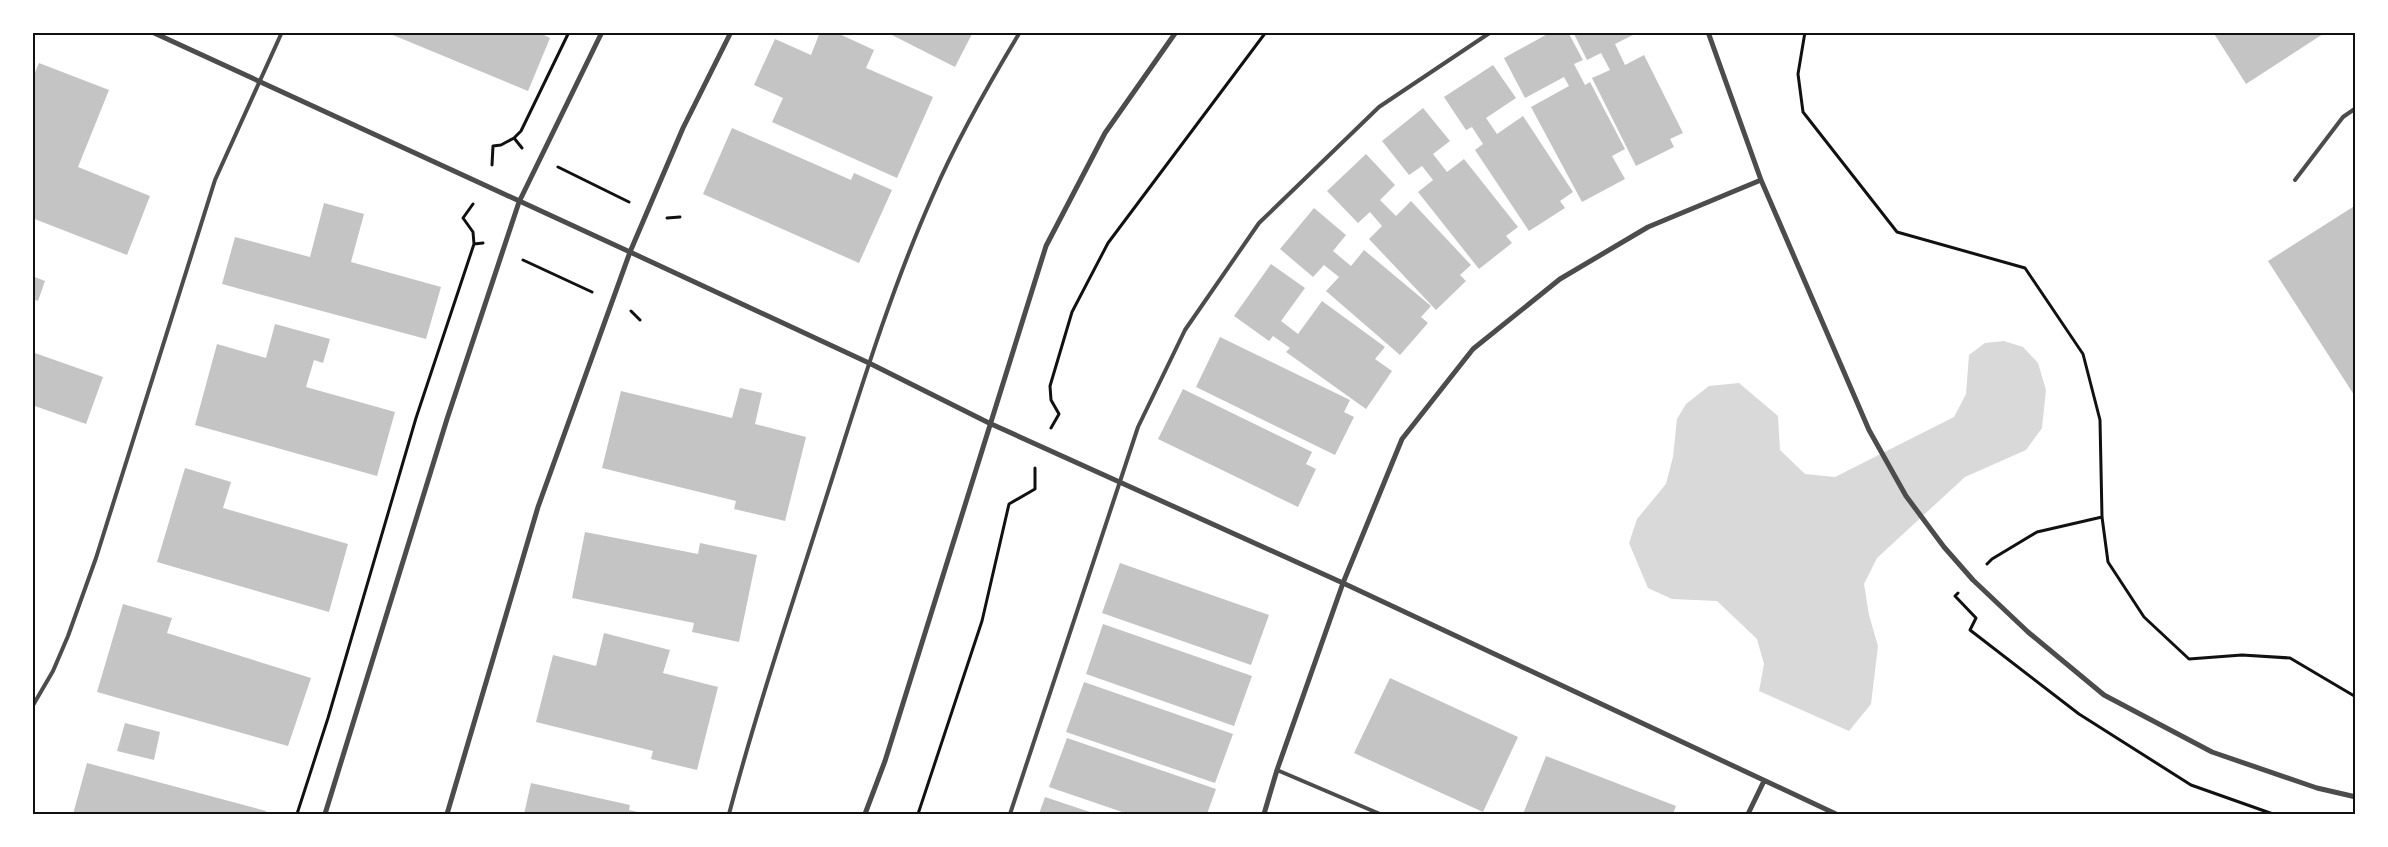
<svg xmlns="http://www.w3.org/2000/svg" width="2388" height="847" viewBox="0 0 2388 847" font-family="'DM Sans',sans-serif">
  <rect width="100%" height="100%" fill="#fff"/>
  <path fill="#d9d9d9" d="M2004 341 2023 347 2038 363 2046 390 2042 428 2026 450 1965 477 1877 558 1864 584 1869 615 1878 646 1871 704 1849 731 1759 691 1764 664 1757 639 1717 601 1672 599 1648 588 1629 543 1637 519 1666 484 1673 457 1677 419 1686 404 1709 386 1739 383 1778 416 1780 450 1805 474 1835 477 1954 417 1966 394 1969 355 1985 343Z"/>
  <path fill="#c4c4c4" d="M538 32 550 38 528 91 388 33Z
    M820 32H835L874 50 866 68 933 97 897 178 772 122 783 98 754 85 775 39 811 55Z
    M886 32H973L955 67Z
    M1551 32H1568L1583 60 1574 64 1585 85 1590 82 1625 149 1612 156 1625 179 1582 202 1531 107 1569 86 1564 77 1525 98 1504 58Z
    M1573 32H1632L1633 35 1615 44 1625 65 1644 55 1683 133 1670 139 1674 147 1636 166 1592 78 1610 70 1601 53 1587 60Z
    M2213 32H2326L2246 84Z
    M39 63 109 90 78 167 150 196 127 255 32 218V79Z
    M1493 65 1516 98 1486 118 1497 134 1523 116 1573 192 1560 201 1565 208 1529 231 1475 150 1483 144 1472 127 1466 130 1444 97Z
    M1423 108 1450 141 1433 154 1447 172 1464 159 1518 227 1506 236 1512 243 1479 269 1418 192 1433 180 1422 166 1409 175 1382 141Z
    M732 128 851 180 854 173 892 190 859 263 703 194Z
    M1366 154 1395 185 1380 200 1396 216 1411 201 1471 265 1460 275 1466 281 1436 310 1369 239 1382 226 1370 212 1358 223 1327 191Z
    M324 203 364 214 351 262 441 287 426 339 222 284 235 237 310 257Z
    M2356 205V398L2268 261Z
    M1314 208 1346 235 1333 251 1351 266 1364 250 1431 306 1421 317 1428 323 1400 355 1326 291 1339 277 1324 265 1313 277 1280 249Z
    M1271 264 1305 288 1281 321 1298 334 1322 301 1385 347 1375 359 1392 371 1366 409 1286 352 1290 348 1273 336 1269 341 1234 316Z
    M32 276 45 281 38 301 32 299Z
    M275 324 330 339 323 363 314 360 306 387 395 412 377 476 195 425 217 344 266 358Z
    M1220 337 1350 400 1344 412 1354 417 1335 455 1196 387Z
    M32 352 103 377 86 424 32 405Z
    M740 388 762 393 755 424 806 437 785 521 734 509 736 501 602 468 621 391 732 418Z
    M1183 389 1312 452 1306 464 1316 469 1298 507 1158 439Z
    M185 468 231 482 223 508 348 544 329 612 157 562Z
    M585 532 698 554 700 543 757 555 739 642 692 632 694 623 572 598Z
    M1120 563 1269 615 1251 665 1102 613Z
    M123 604 172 618 167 633 311 678 288 746 97 692Z
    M1103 624 1252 676 1234 726 1086 674Z
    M604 633 670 650 663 673 718 687 697 770 651 759 653 751 536 722 553 655 596 666Z
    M1390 678 1518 737 1483 812 1354 753Z
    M1084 682 1233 734 1215 783 1066 732Z
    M125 723 160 732 154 760 117 751Z
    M1067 738 1216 789 1207 814H1128L1049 787Z
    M1546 756 1676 806 1673 814H1523Z
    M87 763 266 811 265 814H73Z
    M531 783 630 805 629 810 646 814H524Z
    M1045 797 1096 814H1039Z"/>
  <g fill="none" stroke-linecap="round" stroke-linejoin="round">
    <path stroke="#111" stroke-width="3" d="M1805 32 1798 74 1803 112 1897 232 2025 268 2083 354 2100 420 2102 517 2108 562 2144 617 2189 659 2242 655 2290 658 2356 697
      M522 148 514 138 521 131 569 32
      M492 165 493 146 501 145 514 138
      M558 167 629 202
      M473 204 463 218 473 232 474 244
      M667 218 680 217
      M523 260 592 292
      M631 311 640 320
      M1051 428 1059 414 1051 400 1050 386 1072 312 1108 243 1266 32
      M1987 564 1992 559 2037 532 2102 517
      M1958 593 1955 596 1976 618 1970 630 2079 714 2191 785 2273 814
      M297 814 328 718 416 418 474 244 483 243
      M918 814 982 621 1009 504 1035 489V468"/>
    <path stroke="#4c4c4c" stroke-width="4" d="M2295 180 2343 117 2356 108
      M32 707 53 671 68 636 96 558 215 180 282 32
      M1277 770 1380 814
      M729 814C757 709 792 605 825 501 858 398 889 294 933 195 957 139 988 85 1020 32
      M1010 814 1138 427 1185 330 1259 223 1379 107 1491 32"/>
    <path stroke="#4c4c4c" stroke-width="5" d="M152 32 630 252 869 363 989 423 1343 583 1836 814
      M1708 32 1761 180 1869 430 1906 496 1944 547 1973 580 2028 632 2104 695 2212 752 2317 788 2356 797
      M325 814 447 419 519 202 602 32
      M447 814 538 507 630 252 683 128 731 32
      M865 814 885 761 1046 246 1105 133 1176 32
      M1264 814 1277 770 1343 583 1402 439 1473 349 1560 279 1648 227 1761 180
      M1748 814 1764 781"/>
  </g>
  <rect width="2388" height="847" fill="none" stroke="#ffffff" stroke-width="68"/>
  <rect x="34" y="34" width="2320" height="779" fill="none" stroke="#111" stroke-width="2"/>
</svg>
